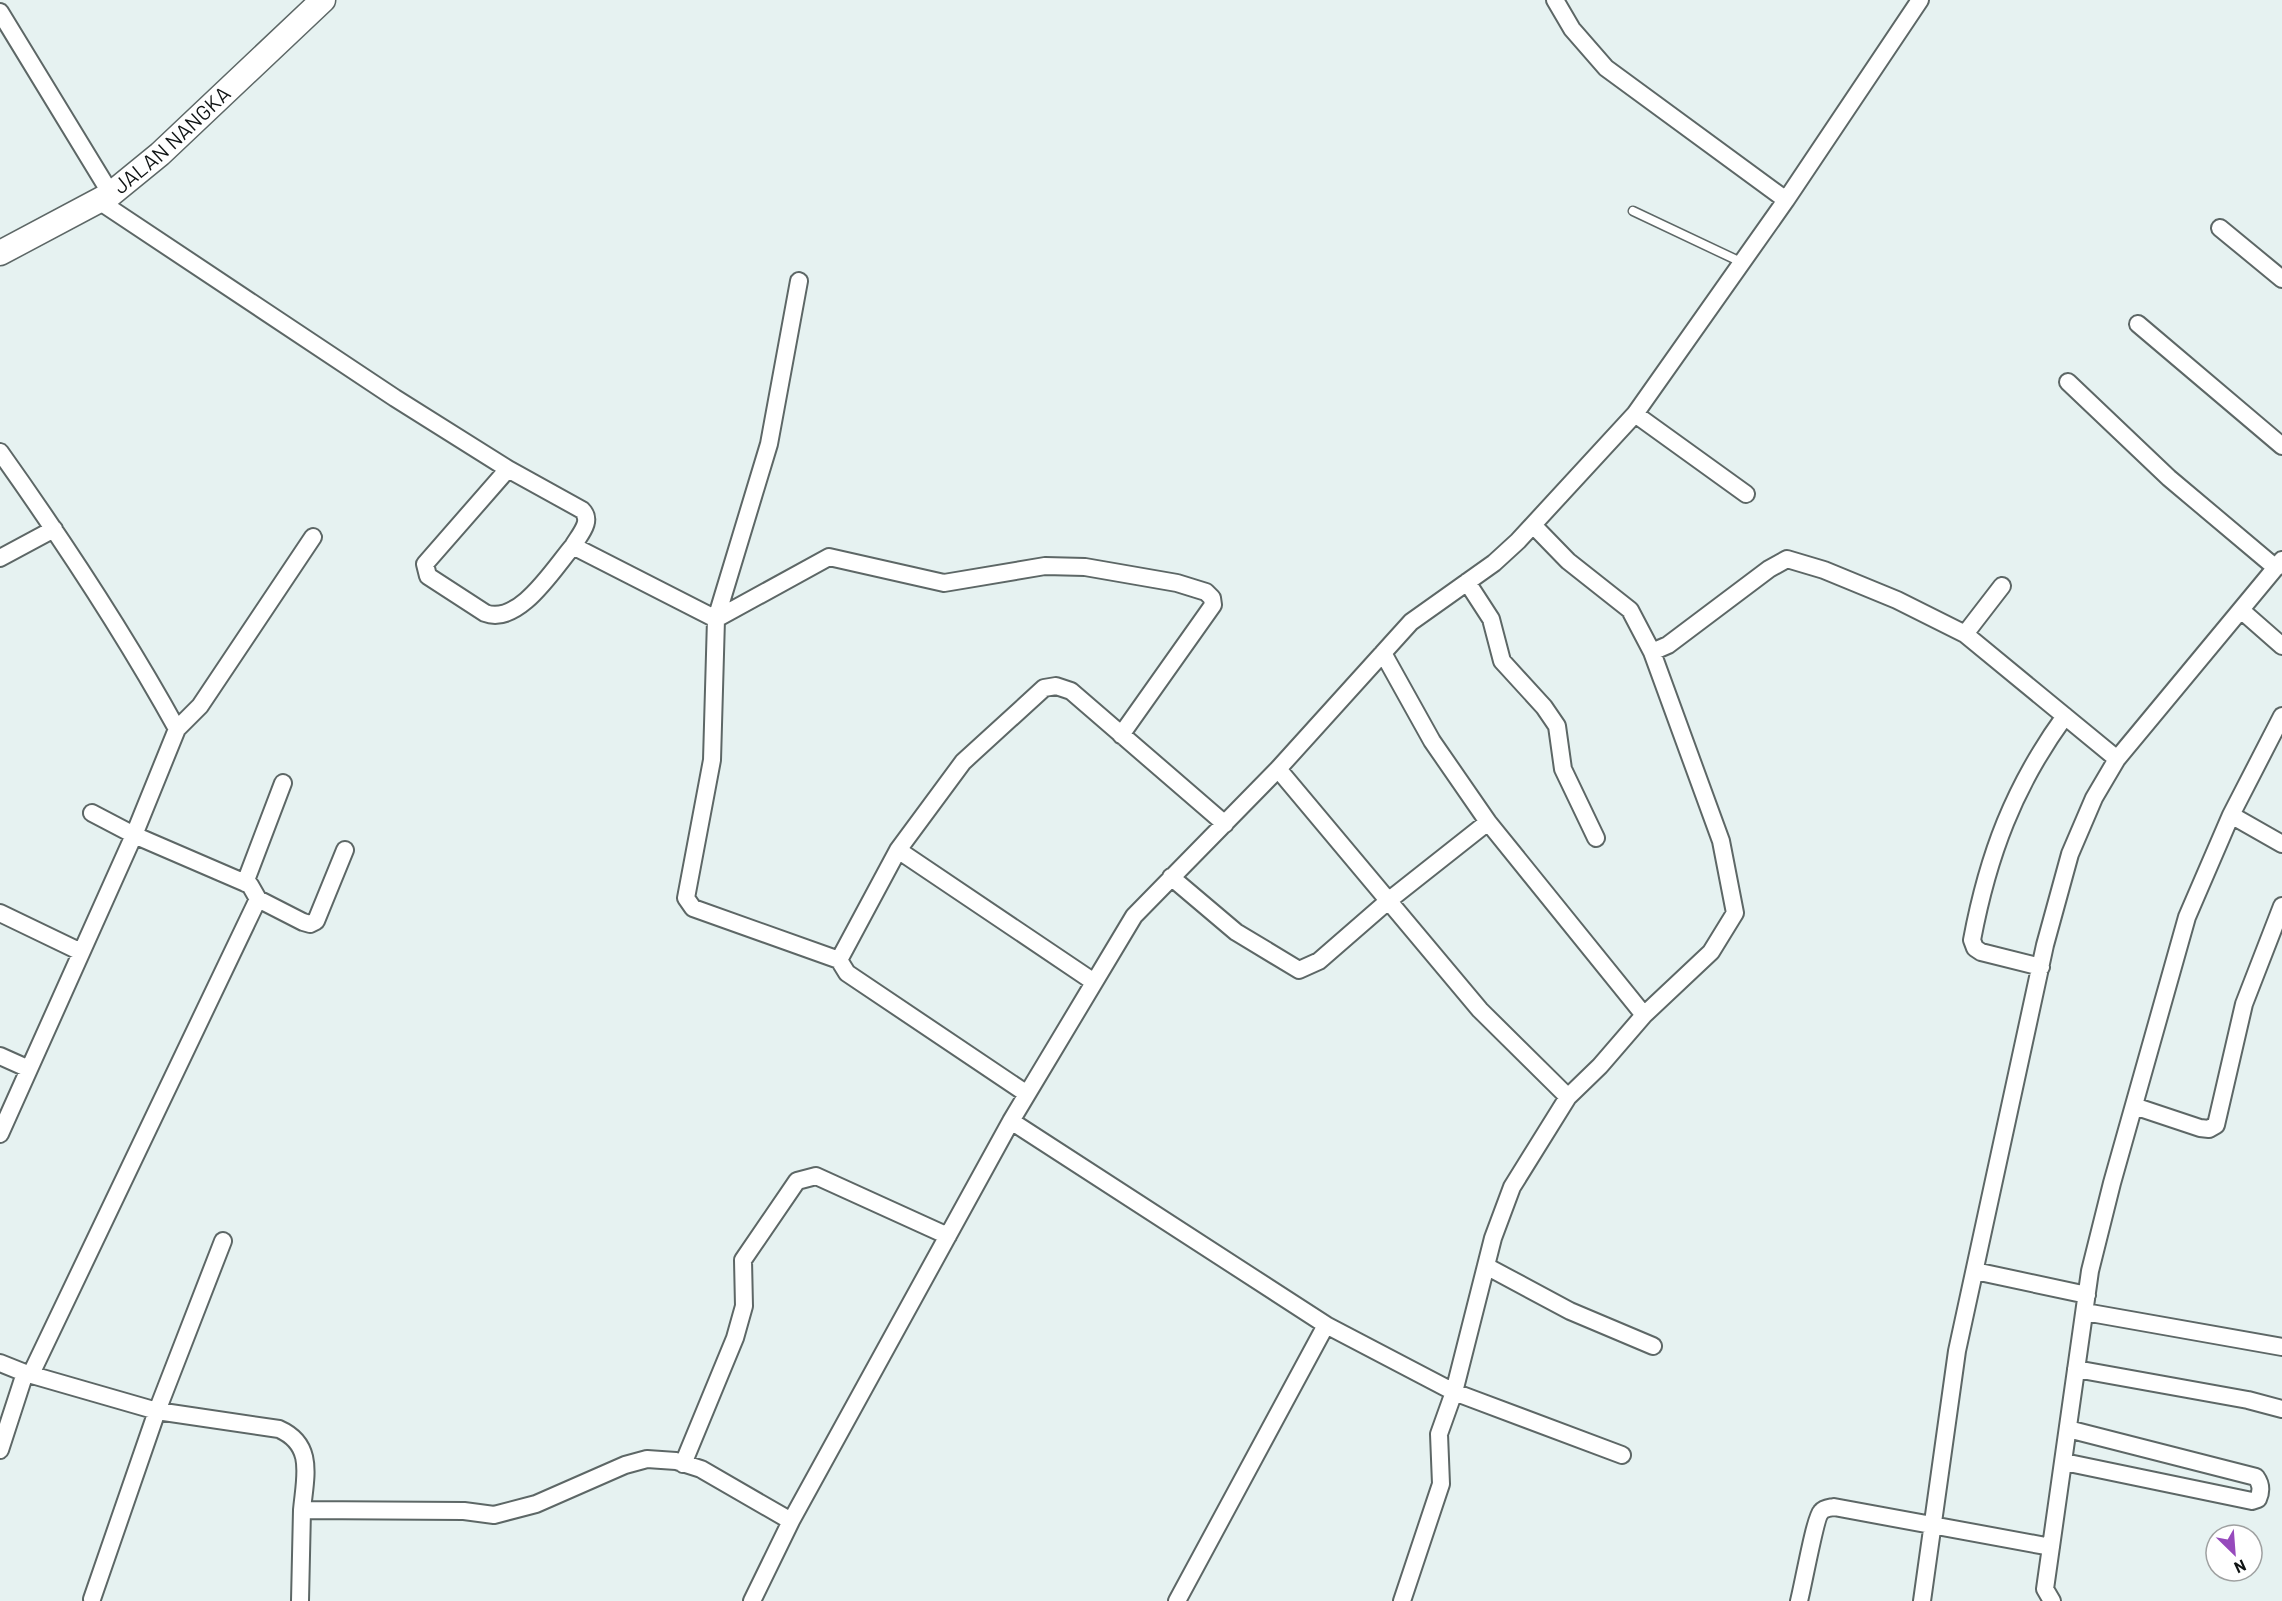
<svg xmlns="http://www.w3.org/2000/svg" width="2282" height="1601" viewBox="0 0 2282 1601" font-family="Barlow,sans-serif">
  <rect width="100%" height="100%" fill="#e6f2f1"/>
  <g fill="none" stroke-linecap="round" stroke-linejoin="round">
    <g stroke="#5d6766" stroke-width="11">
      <path id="lane" d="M1633 211 1743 263"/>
    </g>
    <g stroke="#5d6766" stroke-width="20">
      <path id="street" d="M1555 0 1572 29 1606 68 1786 200
        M0 12 111 194
        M99 201 395 398 508 469
        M2220 228 2282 279
        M2138 324 2282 446
        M2068 382 2169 478 2276 568
        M1635 414 1746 494
        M0 452C64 542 124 633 177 729L134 835 0 1134
        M573 546C580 534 593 521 582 510L508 469 425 564 428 576 485 613C519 626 554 568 573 546L716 619 712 760 686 898 693 908 839 960 847 973 1027 1094
        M0 558 54 529
        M1467 582 1491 619 1502 661 1544 707 1557 726 1563 769 1596 838
        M2241 610 2282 646
        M716 619 829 557 944 583 1045 566 1085 567 1177 583 1206 592 1212 598 1213 605 1121 735
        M716 619 769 444 799 281
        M1965 634 2002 586
        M1652 652 1668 645 1769 569 1787 559 1824 570 1897 600 1965 634 2117 759
        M1383 653 1432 741 1488 822 1644 1015
        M177 729 200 706 313 537
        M1278 769 1480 1010 1568 1097 1600 1066 1644 1015 1711 952 1735 913 1721 841 1652 652 1630 610 1568 561 1533 525
        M2231 815 2282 844
        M898 850 1094 982
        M1171 877 1236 932 1299 970 1319 961 1388 901 1488 822
        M245 883 283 783
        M258 899 303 922 310 924 316 921 345 850
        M0 913 81 952
        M839 960 898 850 963 762 1044 688 1056 686 1071 691 1225 824
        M2041 967 1981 952 1975 948 1972 940C1988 855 2014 786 2065 716
        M0 1056 29 1069
        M1568 1097 1512 1187 1493 1238 1454 1392 1622 1455
        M2134 1106 2200 1128 2209 1129 2216 1125 2244 1004 2282 906
        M1011 1121 1326 1325 1177 1601
        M1486 1266 1570 1311 1653 1346
        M1975 1271 2087 1295
        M2085 1312 2282 1347
        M1326 1325 1454 1392 1439 1434 1441 1484 1402 1601
        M0 1363 25 1373 0 1450
        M2076 1369 2248 1400 2282 1409
        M25 1373 157 1411 279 1429C315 1445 305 1477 302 1510L464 1511 494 1515 536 1504 625 1465 647 1459 676 1461 701 1469 791 1521
        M31 1374 258 899 250 885 134 835 92 813
        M2064 1462 2252 1501 2258 1499C2262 1490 2261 1484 2256 1477L2068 1429
        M683 1464 735 1338 744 1306 743 1260 797 1181 816 1176 948 1236
        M92 1599 157 1411 223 1241
        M300 1601 302 1510
        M752 1601 791 1521 1011 1121 1134 916 1278 769 1411 622 1494 563 1518 541 1635 414 1786 200 1920 0
        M1799 1601C1803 1586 1815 1518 1821 1512 1824 1508 1829 1508 1834 1507L2051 1547
        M1922 1601 1957 1351 2045 945 2070 854 2094 798 2117 759 2282 560
        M2052 1601 2045 1589 2090 1271 2112 1183 2187 917 2231 815 2282 716"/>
    </g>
    <g stroke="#5d6766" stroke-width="27">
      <g id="secondary">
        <path id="s1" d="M0 253 111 194 160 154 323 0"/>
      </g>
    </g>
    <use href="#lane" stroke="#fff" stroke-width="8"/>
    <use href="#street" stroke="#fff" stroke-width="16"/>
    <use href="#secondary" stroke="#fff" stroke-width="24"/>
  </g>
  <g text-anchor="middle" stroke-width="6" stroke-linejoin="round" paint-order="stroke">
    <g font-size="21" fill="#0f1313" stroke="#fff">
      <text dy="7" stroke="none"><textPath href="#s1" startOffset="207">JALAN NANGKA</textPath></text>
    </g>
  </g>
  <g transform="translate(2234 1553) rotate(155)"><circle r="28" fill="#ffffff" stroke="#9fa1a1" stroke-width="1.5"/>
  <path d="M0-4.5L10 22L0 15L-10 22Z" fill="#964abc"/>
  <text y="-9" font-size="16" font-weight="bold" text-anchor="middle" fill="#0f1313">N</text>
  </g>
</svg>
